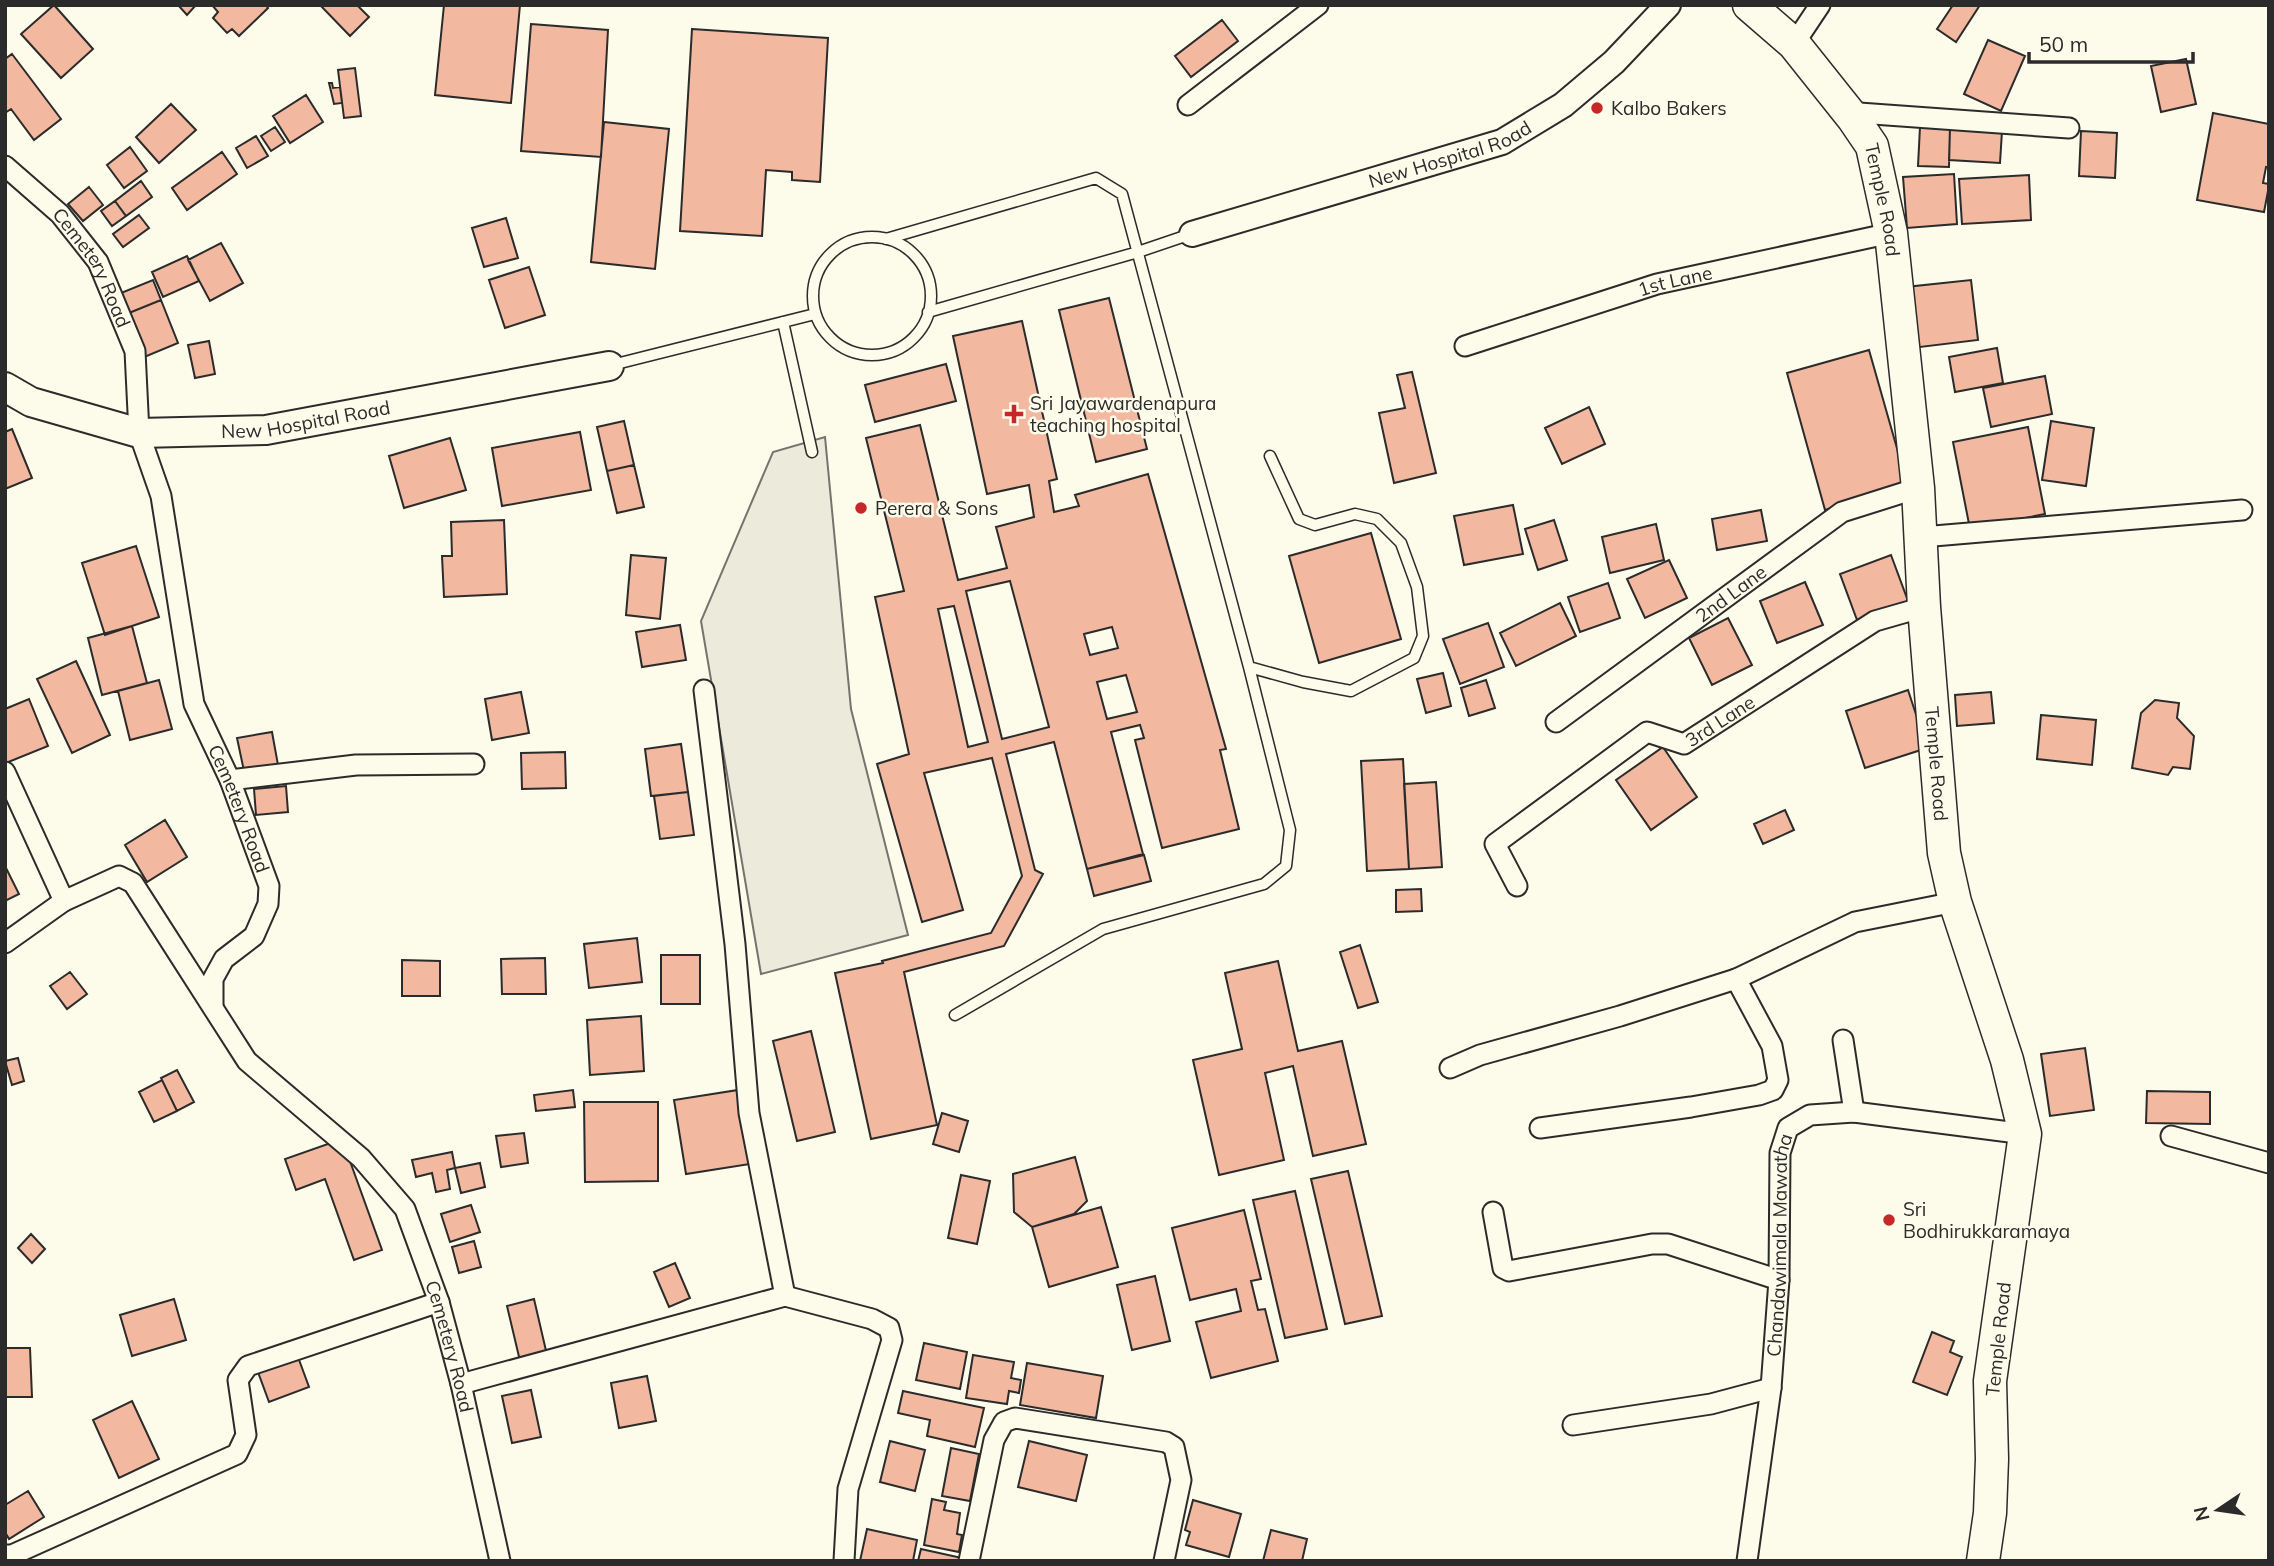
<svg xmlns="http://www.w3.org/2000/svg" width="2274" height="1566" viewBox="0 0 2274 1566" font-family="Mulish,sans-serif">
  <rect width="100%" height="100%" fill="#fdfbea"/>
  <path fill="#eceadb" stroke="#74746e" stroke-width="2" d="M825 437 851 709 908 935 761 974 701 621 773 452Z"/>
  <path fill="#f2b8a0" stroke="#2b2b2b" stroke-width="2" fill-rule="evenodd" d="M54 5 93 49 61 78 21 34Z
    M178 5H196L187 15Z
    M212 5H266L268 8 239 36 232 29 227 33 213 18 218 12Z
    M320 5H357L369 17 350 36Z
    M444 5H520L511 103 435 95Z
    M1953 5H1980L1956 42 1937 29Z
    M1222 20 1238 41 1191 77 1175 56Z
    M531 24 608 30 601 157 521 151Z
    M692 29 828 38 820 182 792 180V172L766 170 762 236 680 231Z
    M1988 40 2025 56 2001 111 1964 94Z
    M12 54 61 119 34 140 11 109 5 113V59Z
    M2186 59 2196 104 2161 112 2151 66Z
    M355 68 361 116 344 118 338 70Z
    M329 83H332L333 88 340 87 342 103 334 104Z
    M306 95 323 122 290 143 273 116Z
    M171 104 196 130 159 163 136 137Z
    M2213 113 2269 124V168L2266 167 2263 183 2269 184V186L2264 212 2197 200Z
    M604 122 669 129 655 269 591 262Z
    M275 127 285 142 271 151 261 136Z
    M1920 127H1950L1949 167 1918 166Z
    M1950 127 2002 131 2000 163 1949 160Z
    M2081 131 2117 133 2115 178 2079 176Z
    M256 136 268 156 247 168 236 148Z
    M130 147 147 171 124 188 107 165Z
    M222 152 237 174 187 210 172 188Z
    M1954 174 1957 224 1907 228 1903 177Z
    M2029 175 2031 220 1962 224 1959 179Z
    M141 181 152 197 126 216 115 201Z
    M89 187 103 205 83 221 68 204Z
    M115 201 126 216 112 226 101 211Z
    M139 215 149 228 123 247 113 234Z
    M506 218 518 258 484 267 472 228Z
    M221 243 243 283 210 301 188 260Z
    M187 256 199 281 163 297 152 272Z
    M529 267 545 315 505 328 489 280Z
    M153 280 161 300 124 315 116 295Z
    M1971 280 1978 340 1912 348 1906 287Z
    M1109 298 1147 449 1096 462 1059 310Z
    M161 300 178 343 142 358 124 315Z
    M1022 321 1057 479 1049 481 1054 512 1079 506 1075 495 1148 474 1226 749 1220 750 1239 829 1162 848 1135 740 1144 738 1140 725 1111 732 1143 854 1087 869 1054 742 1006 754 1035 870 1043 874 1004 946 904 972 937 1125 871 1139 835 973 883 963 882 961 991 933 1022 876 992 758 924 773 963 910 922 922 877 764 909 754 875 597 904 591 866 438 920 425 958 580 1007 568 996 527 1034 517 1029 485 987 494 953 336ZM1010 581 1049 727 1002 739 966 591ZM954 606 988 742 968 747 938 609ZM1112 627 1118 648 1090 655 1084 634ZM1126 675 1137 712 1107 719 1097 682Z
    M209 341 215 374 195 378 188 345Z
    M1997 348 2003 383 1955 392 1949 357Z
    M1869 350 1908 487 1825 510 1787 373Z
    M946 364 956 401 875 422 865 385Z
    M1412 372 1436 473 1394 483 1379 413 1405 408 1397 375Z
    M2045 376 2052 414 1991 427 1983 388Z
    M1589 407 1605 444 1562 464 1545 428Z
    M624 421 634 465 607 471 597 427Z
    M2051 421 2094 428 2086 486 2042 480Z
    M2028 427 2045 514 1970 529 1953 442Z
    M12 429 32 478 5 489V432Z
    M580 432 591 490 502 506 492 448Z
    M450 438 466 490 404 508 389 456Z
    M634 465 644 507 617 513 607 471Z
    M1513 505 1523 554 1464 565 1454 516Z
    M1761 510 1767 541 1717 550 1712 519Z
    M504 520 507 594 444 597 442 556H452L451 522Z
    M1554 520 1567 560 1538 570 1525 529Z
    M1656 524 1664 560 1610 573 1602 537Z
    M1371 533 1401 639 1319 663 1289 556Z
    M136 546 159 617 105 635 82 563Z
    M631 555 666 558 660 619 626 615Z
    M1891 555 1908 601 1857 620 1840 574Z
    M1669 560 1687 598 1645 618 1627 579Z
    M1805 582 1823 625 1777 643 1760 601Z
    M1608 583 1620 618 1580 632 1568 597Z
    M1560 603 1576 636 1516 666 1500 633Z
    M1728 618 1752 665 1712 685 1689 638Z
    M1488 623 1504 667 1460 684 1443 639Z
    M680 625 686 660 642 667 636 632Z
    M132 626 147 683 102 695 88 638Z
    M76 661 110 735 72 753 37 679Z
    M1443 673 1451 706 1426 713 1417 679Z
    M159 680 172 729 130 740 118 691Z
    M1486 680 1495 708 1469 716 1461 688Z
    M1908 690 1927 748 1865 768 1846 711Z
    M521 692 529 733 492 740 485 699Z
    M1991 692 1994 723 1957 726 1955 695Z
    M29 699 48 746 6 763 5 709Z
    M2155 700 2179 703 2177 718 2194 736 2190 769 2173 767 2168 775 2132 768 2141 713Z
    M2041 715 2096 720 2092 765 2037 759Z
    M272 732 278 765 244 771 237 738Z
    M681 744 688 792 651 796 645 749Z
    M1663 747 1697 797 1651 830 1616 780Z
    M565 752 566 788 522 789 521 753Z
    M1403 759 1409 869 1367 871 1361 761Z
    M1436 782 1442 867 1409 869 1404 784Z
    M286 786 288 812 256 815 254 789Z
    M688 792 694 835 660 839 654 796Z
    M1785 810 1794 830 1763 844 1754 824Z
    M165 820 187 857 147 882 125 845Z
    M1144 855 1151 881 1094 896 1087 869Z
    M5 866 19 894 5 901Z
    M1421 889 1422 911 1396 912V890Z
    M637 938 642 982 589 988 584 944Z
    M1360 945 1378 1002 1358 1008 1340 952Z
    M661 955H700V1004H661Z
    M545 958 546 994H502L501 959Z
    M402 960 440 961V996H402Z
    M1278 961 1298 1051 1342 1041 1366 1144 1313 1156 1293 1066 1265 1073 1284 1160 1219 1175 1193 1060 1242 1049 1225 973Z
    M70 972 87 994 67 1009 50 986Z
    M641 1016 644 1071 590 1075 587 1020Z
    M811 1031 835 1132 797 1141 773 1041Z
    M2085 1048 2094 1110 2050 1116 2041 1054Z
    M18 1058 24 1081 12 1085 5 1061Z
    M177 1070 194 1102 177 1111 161 1078Z
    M162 1080 177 1111 154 1122 139 1092Z
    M573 1090 575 1107 536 1111 534 1095Z
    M738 1090 750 1164 686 1174 674 1100Z
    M2147 1091 2210 1092V1124L2146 1123Z
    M584 1102H658V1181L585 1182Z
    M942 1113 968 1121 959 1152 933 1144Z
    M524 1133 528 1163 501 1167 496 1136Z
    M342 1139 382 1250 354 1260 325 1179 296 1190 285 1159Z
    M452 1152 455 1168 447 1170 450 1189 436 1192 432 1173 416 1177 412 1160Z
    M1075 1157 1087 1201 1074 1214 1032 1227 1014 1212 1013 1174Z
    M480 1163 485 1187 461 1193 455 1168Z
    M1348 1171 1382 1316 1345 1324 1311 1179Z
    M961 1175 990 1181 977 1244 948 1238Z
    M1295 1191 1327 1329 1285 1338 1253 1200Z
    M471 1205 480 1232 450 1242 441 1214Z
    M1101 1207 1118 1267 1049 1287 1032 1227Z
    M1244 1210 1261 1279 1251 1281 1258 1310 1265 1309 1278 1361 1211 1378 1196 1322 1241 1311 1236 1289 1190 1300 1172 1228Z
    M31 1234 45 1249 32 1263 18 1248Z
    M474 1241 481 1267 459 1273 452 1247Z
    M675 1263 690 1298 669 1307 654 1272Z
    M1155 1276 1170 1341 1132 1350 1117 1285Z
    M174 1299 186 1340 132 1356 120 1315Z
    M534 1299 547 1355 520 1361 507 1306Z
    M1932 1332 1954 1341 1950 1352 1962 1357 1947 1395 1913 1382Z
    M924 1343 967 1352 960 1389 916 1380Z
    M5 1348H30L32 1397H5Z
    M973 1355 1014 1362 1011 1378 1021 1380 1019 1393 1009 1391 1007 1404 966 1398Z
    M298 1357 309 1387 269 1402 258 1372Z
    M1027 1363 1103 1376 1096 1418 1020 1405Z
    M647 1376 656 1421 619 1428 611 1383Z
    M531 1390 541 1437 512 1443 502 1396Z
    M903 1391 984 1408 975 1447 927 1436 930 1420 898 1413Z
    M132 1401 159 1459 119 1478 93 1420Z
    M890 1441 925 1450 915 1491 880 1482Z
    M1029 1441 1087 1455 1076 1501 1018 1487Z
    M951 1448 979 1454 970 1501 942 1496Z
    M28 1491 44 1517 9 1539 5 1532V1505Z
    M932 1499 946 1502 944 1510 960 1513 957 1534 962 1535 959 1552 924 1545Z
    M1193 1500 1241 1514 1229 1557 1186 1545 1190 1532 1185 1530Z
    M867 1529 917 1540 913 1561H860Z
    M1271 1530 1307 1539 1302 1561H1263Z
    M921 1549 962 1558V1561H918Z"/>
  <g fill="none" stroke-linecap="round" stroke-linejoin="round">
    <g stroke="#2b2b2b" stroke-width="13">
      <path id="service" d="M813 296a59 59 0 1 1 118 0a59 59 0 1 1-118 0Z
        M886 239 1096 178 1122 194 1249 667 1290 830 1286 866 1264 884 1103 929 955 1015
        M928 312 1138 252 1191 234
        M783 322 812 452
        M612 365 815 314
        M1249 667 1303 682 1351 691 1414 658 1423 636 1417 587 1401 543 1377 519 1355 514 1315 525 1299 519 1270 456"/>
    </g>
    <g stroke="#2b2b2b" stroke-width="23">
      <g id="minor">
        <path d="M1794 44 1820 5"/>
        <path d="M1188 105 1318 5"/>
        <path d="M1853 118 1859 113 2069 128"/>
        <path id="s1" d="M5 166 60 214 98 262 135 351 139 433 161 496 194 704 230 780 269 886 268 904 254 936 224 959 213 979V1005"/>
        <path id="s2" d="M1465 346 1657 284 1891 233"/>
        <path d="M1922 537 2242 510"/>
        <path d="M704 690 735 944 749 1113 785 1296"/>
        <path id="s3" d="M1556 722 1842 512 1918 488"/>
        <path id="s4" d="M5 772 64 901 119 876 133 883 247 1061 361 1158 405 1209 439 1302 461 1384 500 1561"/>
        <path d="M230 780 356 765 474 764"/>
        <path id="s5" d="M1517 886 1495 844 1647 732 1684 744 1875 621 1924 607"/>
        <path d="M5 943 64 901"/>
        <path d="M1843 1040 1854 1112"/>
        <path d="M1450 1068 1480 1055 1620 1016 1736 979 1855 922 1955 902"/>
        <path d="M1540 1128 1691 1107 1759 1095 1773 1090 1778 1080 1772 1046 1736 979"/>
        <path d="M2171 1136 2269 1163"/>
        <path d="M1493 1212 1503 1268 1509 1271 1652 1244H1668L1779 1280"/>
        <path d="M461 1384 785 1296 872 1319 889 1328 892 1340 848 1489 844 1561"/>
        <path d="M1573 1425 1711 1404 1771 1388"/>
        <path d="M5 1555H12L237 1454 246 1435 238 1380 248 1366 439 1302"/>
        <path d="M969 1561 994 1440 1004 1422 1015 1418 1166 1442 1174 1447 1181 1480 1164 1561"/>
        <path id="s6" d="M1747 1561 1771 1388 1779 1280 1780 1153 1788 1128 1810 1115 1854 1112 2025 1134"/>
      </g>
    </g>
    <g stroke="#2b2b2b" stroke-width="28">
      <g id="tertiary">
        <path id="s7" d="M1192 234 1502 142 1563 105 1614 62 1668 5"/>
      </g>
    </g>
    <g stroke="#2b2b2b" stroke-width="32">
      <g id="secondary">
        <path id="s8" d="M5 387 31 402 139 433 266 430 609 366"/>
      </g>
    </g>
    <g stroke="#2b2b2b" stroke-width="35">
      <g id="primary">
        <path id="s9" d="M1749 5 1794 44 1853 118 1872 146 1891 233 1918 488 1924 607 1944 853 1955 902 2007 1060 2025 1134 1990 1381 1992 1459 1990 1513 1983 1561"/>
      </g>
    </g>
    <use href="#service" stroke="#fdfbea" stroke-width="10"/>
    <use href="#minor" stroke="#fdfbea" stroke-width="19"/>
    <use href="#tertiary" stroke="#fdfbea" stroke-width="24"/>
    <use href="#secondary" stroke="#fdfbea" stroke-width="28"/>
    <use href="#primary" stroke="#fdfbea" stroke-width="32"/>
  </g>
  <g fill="#c62828" stroke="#fdfbea" stroke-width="2.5">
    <circle cx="1597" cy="108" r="7"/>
    <path d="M1010.5 403.5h7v7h7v7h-7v7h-7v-7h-7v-7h7z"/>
    <circle cx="861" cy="508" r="7"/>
    <circle cx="1889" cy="1220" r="7"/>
  </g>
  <g text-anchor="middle" stroke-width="5" stroke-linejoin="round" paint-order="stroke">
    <g font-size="19" fill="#2b2b2b" stroke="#fdfbea" text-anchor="start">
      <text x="1611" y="115">Kalbo Bakers</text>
      <text x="1030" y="410">Sri Jayawardenapura<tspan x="1030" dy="22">teaching hospital</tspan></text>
      <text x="875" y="515">Perera &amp; Sons</text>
      <text x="1903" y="1216">Sri<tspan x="1903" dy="22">Bodhirukkaramaya</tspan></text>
    </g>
    <g font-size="19" fill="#2b2b2b" stroke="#fdfbea">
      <text dy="7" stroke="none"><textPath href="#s7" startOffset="270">New Hospital Road</textPath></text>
      <text dy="7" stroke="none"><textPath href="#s9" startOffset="243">Temple Road</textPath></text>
      <text dy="7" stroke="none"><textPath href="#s1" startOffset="136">Cemetery Road</textPath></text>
      <text dy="7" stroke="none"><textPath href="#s2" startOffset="220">1st Lane</textPath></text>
      <text dy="7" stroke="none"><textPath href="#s8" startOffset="310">New Hospital Road</textPath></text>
      <text dy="7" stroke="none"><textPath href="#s3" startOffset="217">2nd Lane</textPath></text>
      <text dy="7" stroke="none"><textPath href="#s5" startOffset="318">3rd Lane</textPath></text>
      <text dy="7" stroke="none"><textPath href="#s9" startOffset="810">Temple Road</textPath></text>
      <text dy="7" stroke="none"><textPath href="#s1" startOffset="704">Cemetery Road</textPath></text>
      <text dy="7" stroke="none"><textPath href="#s6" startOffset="318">Chandawimala Mawatha</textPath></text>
      <text transform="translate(1998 1339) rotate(-84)" y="7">Temple Road</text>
      <text dy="7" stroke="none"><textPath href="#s4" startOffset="791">Cemetery Road</textPath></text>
    </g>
  </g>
  <rect width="2274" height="1566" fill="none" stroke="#2b2b2b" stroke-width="14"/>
  <g transform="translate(2218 1510) rotate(257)" stroke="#fdfbea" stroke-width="5" paint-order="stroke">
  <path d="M0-5L12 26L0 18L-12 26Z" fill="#2b2b2b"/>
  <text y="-10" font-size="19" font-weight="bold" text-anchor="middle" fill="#2b2b2b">N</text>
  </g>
  <path d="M2029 52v10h164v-10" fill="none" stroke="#2b2b2b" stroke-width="3.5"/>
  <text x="2039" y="52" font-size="21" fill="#2b2b2b" stroke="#fdfbea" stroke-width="5" paint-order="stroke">50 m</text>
</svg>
